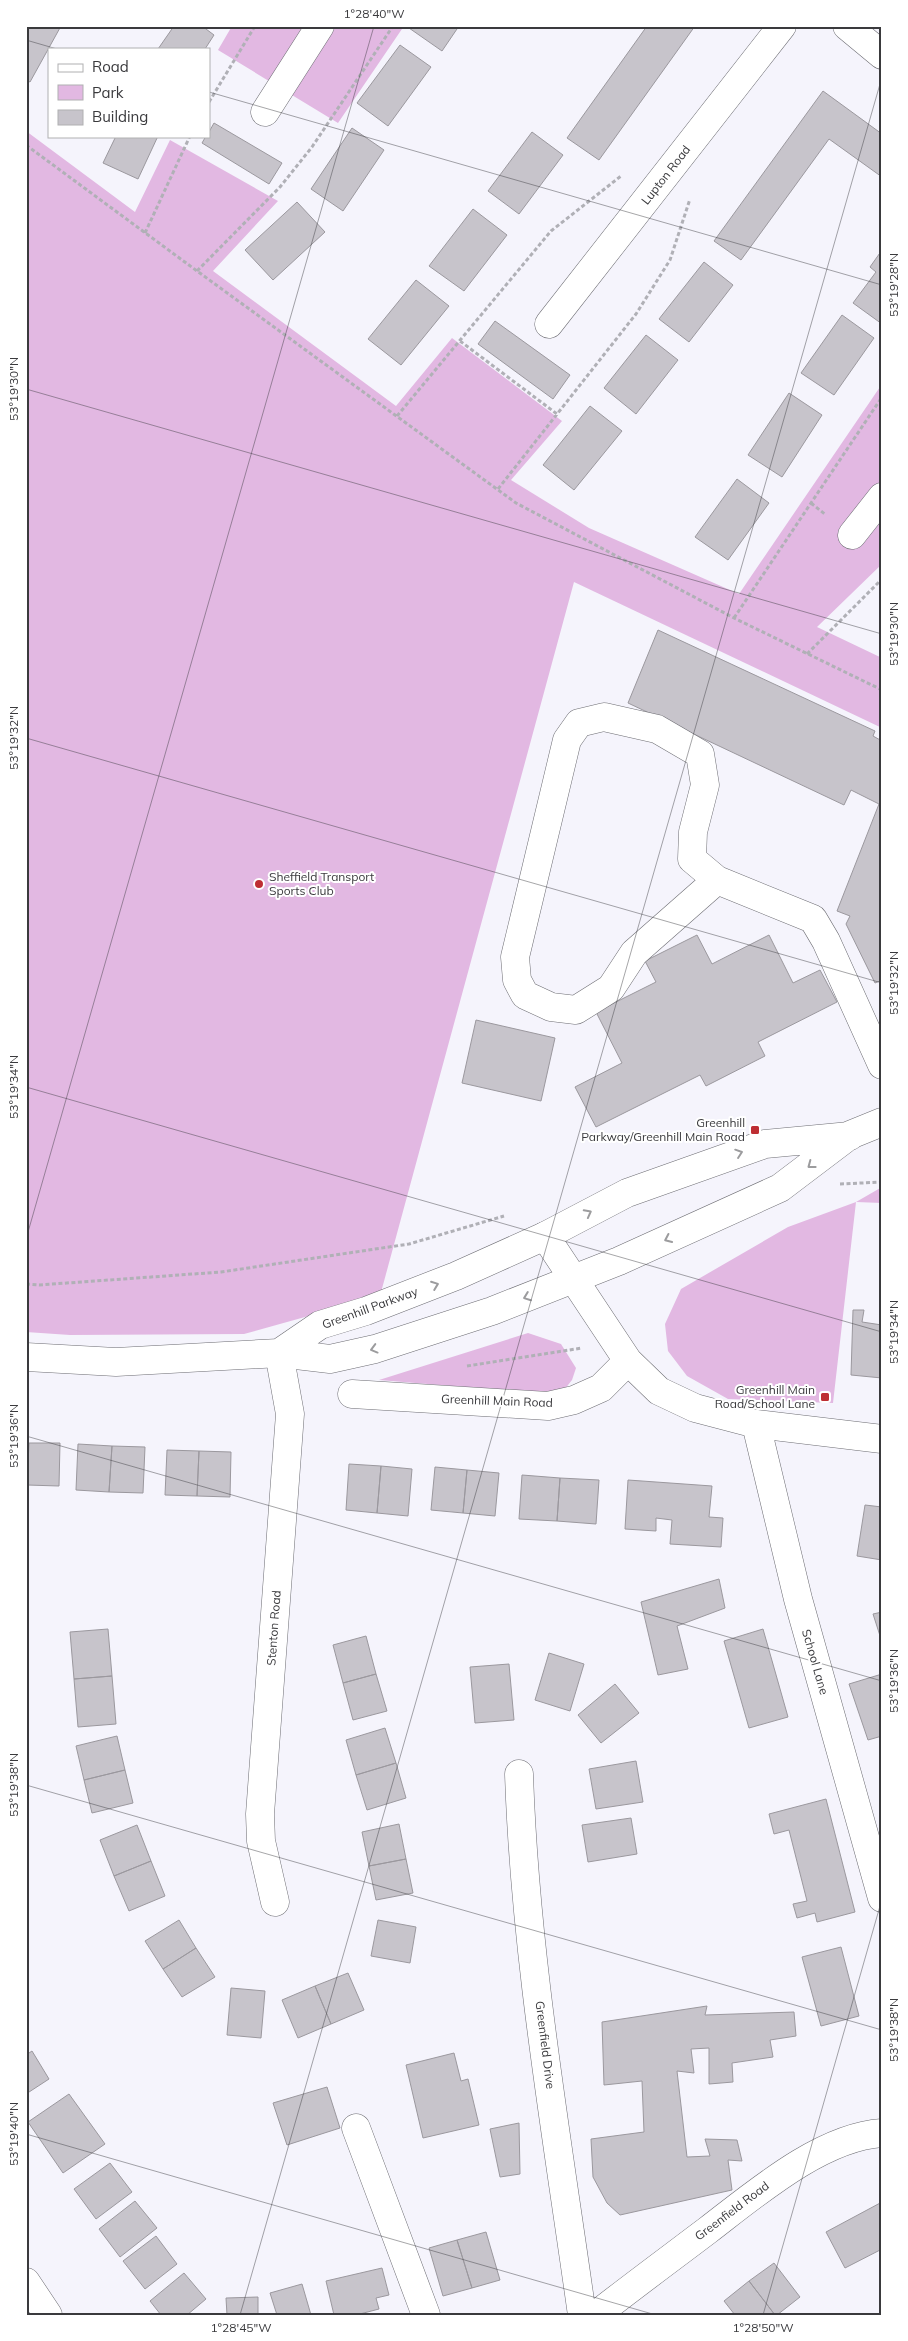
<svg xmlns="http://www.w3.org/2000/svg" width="908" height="2341" viewBox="0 0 908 2341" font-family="Mulish,sans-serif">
  <rect width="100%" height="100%" fill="#f5f4fc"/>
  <path fill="#e2b8e2" d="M232 26H404L338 123 218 50Z
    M26 131 135 212 170 140 278 201 213 271 396 406 452 338 562 421 511 480 589 528 739 594 882 384V564L817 627 882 658V728L574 582 380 1296 244 1334 70 1335 26 1332Z
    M882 1187V1203L856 1202 833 1403 728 1399 687 1376 668 1351 665 1324 681 1289 788 1227 856 1202Z
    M528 1333 561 1344 576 1368 572 1380 560 1395 379 1380Z"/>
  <path fill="#c7c4cb" stroke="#9b989e" d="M26 26H61L30 82 26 80Z
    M174 26H202L214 35 205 49H158Z
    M410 26H459L442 51 409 28Z
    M647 26H695L599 160 567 138Z
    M400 45 431 67 388 126 357 103Z
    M823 91 882 134V177L829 139 741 260 714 241Z
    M214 123 282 163 269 184 202 143 206 136H209V132Z
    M352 128 384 150 343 211 311 189Z
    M532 132 563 155 519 214 488 191Z
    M116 136H158L138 179 103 163Z
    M297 202 325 232 273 280 245 250Z
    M473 209 507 235 464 291 429 266Z
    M882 250V324L853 303 876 272 870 267Z
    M704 262 733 285 689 342 659 319Z
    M416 280 449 306 401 365 368 339Z
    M842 315 874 338 834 395 801 373Z
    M495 321 570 375 553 399 478 344Z
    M646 335 678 360 636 414 604 388Z
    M789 393 822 415 782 477 748 455Z
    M590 406 622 431 574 490 543 465Z
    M737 479 769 503 728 560 695 537Z
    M658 630 875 731 873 736 882 741V980L875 983 846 924 850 916 837 911 879 804 851 790 844 805 628 703Z
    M697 935 712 964 769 935 793 983 820 970 837 1002 758 1042 765 1056 706 1086 700 1075 596 1127 575 1087 622 1063 596 1012 656 982 645 961Z
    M476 1020 555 1038 541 1101 462 1083Z
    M853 1310H864L862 1322 882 1325V1378L851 1375Z
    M29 1443H60L59 1486 27 1485Z
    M78 1444 112 1446 109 1492 76 1490Z
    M112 1446 145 1447 143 1493 109 1492Z
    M167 1450 199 1451 197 1496 165 1495Z
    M199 1451 231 1452 230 1497 197 1496Z
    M349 1464 381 1466 377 1513 346 1510Z
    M381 1466 412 1469 408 1516 377 1513Z
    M435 1467 467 1470 463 1513 431 1510Z
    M467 1470 499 1473 495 1516 463 1513Z
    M522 1475 560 1478 557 1521 519 1519Z
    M560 1478 599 1480 596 1524 557 1521Z
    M628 1480 712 1486 709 1517 723 1518 721 1547 670 1544 672 1520 656 1518V1531L625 1529Z
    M865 1505 882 1507V1560L857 1556Z
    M719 1579 725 1608 677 1626 688 1669 658 1675 641 1602Z
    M882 1612V1642L873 1614Z
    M108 1629 112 1676 74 1679 70 1632Z
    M763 1629 788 1717 749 1728 724 1641Z
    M366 1636 376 1674 343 1683 333 1645Z
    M549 1653 584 1664 570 1711 535 1700Z
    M509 1664 514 1720 475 1723 470 1667Z
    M376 1674 387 1711 353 1720 343 1683Z
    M882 1674V1736L868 1740 849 1684Z
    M112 1676 116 1724 78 1727 74 1679Z
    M615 1684 639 1713 601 1743 578 1715Z
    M385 1728 396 1763 356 1775 346 1740Z
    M117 1736 125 1770 84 1780 76 1746Z
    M636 1761 643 1802 596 1809 589 1769Z
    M396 1763 406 1798 367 1810 356 1775Z
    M125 1770 133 1803 92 1813 84 1780Z
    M826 1799 855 1912 817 1922 815 1913 797 1918 793 1904 807 1901 789 1830 774 1834 769 1814Z
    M631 1818 637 1854 588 1862 582 1825Z
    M399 1824 406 1859 369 1866 362 1832Z
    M137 1825 151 1861 114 1876 100 1840Z
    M406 1859 413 1893 376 1900 369 1866Z
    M151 1861 165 1896 129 1911 114 1876Z
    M179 1920 196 1948 163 1969 145 1941Z
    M378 1920 416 1927 410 1963 371 1956Z
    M841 1947 859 2016 821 2026 802 1957Z
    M196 1948 215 1977 182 1997 163 1969Z
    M348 1973 364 2010 331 2024 315 1986Z
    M315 1986 331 2024 298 2038 282 2000Z
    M231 1988 265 1991 261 2038 227 2035Z
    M707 2006 705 2015 794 2012 796 2036 770 2040 773 2057 732 2063 733 2082 709 2084V2048L691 2049 694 2073 677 2071 687 2157 710 2156 705 2139 737 2140 742 2161 728 2160 732 2190 620 2215 607 2203 593 2177 591 2139 644 2132 642 2081 604 2085 602 2022Z
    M32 2051 49 2079 26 2094V2055Z
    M454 2053 461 2081 468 2079 479 2125 423 2138 406 2065Z
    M327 2087 340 2128 287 2145 273 2103Z
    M69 2094 105 2144 63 2173 28 2122Z
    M519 2123 520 2174 500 2177 490 2129Z
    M110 2163 132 2192 96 2219 74 2189Z
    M135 2201 157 2228 120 2257 99 2229Z
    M882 2202V2249L845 2268 826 2232Z
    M486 2232 500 2280 472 2288 457 2240Z
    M156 2236 177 2264 145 2289 123 2261Z
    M457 2240 472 2288 443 2296 429 2248Z
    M774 2263 800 2297 777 2315H775L749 2281Z
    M382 2268 389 2295 376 2298 379 2309 356 2315H334L326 2281Z
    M184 2273 206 2299 187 2315H161L150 2301Z
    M749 2281 775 2315H735L724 2301Z
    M302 2284 311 2315H277L270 2293Z
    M258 2297V2315H227L226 2298Z"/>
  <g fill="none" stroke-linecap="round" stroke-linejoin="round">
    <g stroke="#6d6d73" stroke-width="29">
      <path id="minor" d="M847 26 882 55
        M265 112 320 26
        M549 324 782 26
        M852 535 882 497
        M717 880 634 953 611 988 576 1010 551 1007 525 995 517 980 515 957 567 740 579 723 604 717 657 729 700 754 705 785 693 832 692 859 717 880 813 919 826 941 882 1065
        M545 1236 628 1361 659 1391 695 1408 756 1424 882 1439
        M352 1394 548 1406 574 1400 601 1388 628 1361
        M756 1424 798 1599 882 1898
        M519 1774C525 1955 557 2136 582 2315
        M275 1902 261 1841 260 1814 290 1414 279 1353
        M356 2128 426 2315
        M26 2282 48 2315
        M596 2315C633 2286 671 2258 708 2230 755 2194 821 2137 882 2133"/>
    </g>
    <g stroke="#6d6d73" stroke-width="29">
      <path id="major" d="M279 1353 320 1325 366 1311 456 1276 545 1236 627 1193 765 1144 850 1136
        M26 1357 116 1362 279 1353 330 1359 375 1349 492 1311 619 1261 780 1188 850 1135 882 1122"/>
    </g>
    <path stroke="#b0b0b6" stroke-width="3" stroke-dasharray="4 2.5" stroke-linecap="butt" d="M209 102 255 26
      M26 145 197 271 516 503 734 618 882 690
      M145 233 190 136
      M197 271 280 187 312 147 393 26
      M460 341 557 414
      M397 416 551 231 621 176
      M498 489 636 314 670 260 690 199
      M811 503 826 515
      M734 618 882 397
      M807 654 882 579
      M840 1184 882 1182
      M26 1284 39 1285 221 1272 409 1244 504 1216
      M467 1366 582 1348"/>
    <use href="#minor" stroke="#fff" stroke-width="28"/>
    <use href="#major" stroke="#fff" stroke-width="28"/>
  </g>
  <defs><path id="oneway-chevron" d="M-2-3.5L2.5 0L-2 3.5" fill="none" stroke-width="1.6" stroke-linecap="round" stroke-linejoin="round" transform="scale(1.25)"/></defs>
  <g stroke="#9c9c9e">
    <use href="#oneway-chevron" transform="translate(739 1153) rotate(-19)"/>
    <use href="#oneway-chevron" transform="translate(811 1165) rotate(143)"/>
    <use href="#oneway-chevron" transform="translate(588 1213) rotate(-28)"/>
    <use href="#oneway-chevron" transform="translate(668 1239) rotate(155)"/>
    <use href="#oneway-chevron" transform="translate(435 1285) rotate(-21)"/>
    <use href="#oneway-chevron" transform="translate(527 1297) rotate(159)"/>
    <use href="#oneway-chevron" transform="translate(374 1349) rotate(165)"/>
  </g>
  <path fill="none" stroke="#3a3a3d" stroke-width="1" stroke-opacity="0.45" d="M26 40 57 49M209 92 882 285M26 389 882 634M26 738 882 983M26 1087 882 1332M26 1239 374 26M26 1436 882 1681M26 1785 882 2030M26 2134 656 2315M240 2315 882 77M763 2315 882 1899"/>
  <g fill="#be2e33" stroke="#fff" stroke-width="2">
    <circle cx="259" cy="884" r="5"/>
    <rect x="750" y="1125" width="10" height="10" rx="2.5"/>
    <rect x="820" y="1392" width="10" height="10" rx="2.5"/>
  </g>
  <g text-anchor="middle" stroke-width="4" stroke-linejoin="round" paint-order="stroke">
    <g font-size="12" fill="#3a3a3d" stroke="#fff">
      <text transform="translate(666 175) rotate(-52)" y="4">Lupton Road</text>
      <text transform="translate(370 1308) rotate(-20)" y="4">Greenhill Parkway</text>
      <text transform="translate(497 1401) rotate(2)" y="4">Greenhill Main Road</text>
      <text transform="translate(274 1628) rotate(-86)" y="4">Stenton Road</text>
      <text transform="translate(815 1662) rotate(74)" y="4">School Lane</text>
      <text transform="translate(545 2045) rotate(83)" y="4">Greenfield Drive</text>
      <text transform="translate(732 2211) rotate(-37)" y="4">Greenfield Road</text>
    </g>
    <g font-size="12" fill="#3a3a3d" stroke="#fff" text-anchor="end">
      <text x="269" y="881" text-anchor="start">Sheffield Transport<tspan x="269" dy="14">Sports Club</tspan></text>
      <text x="745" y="1127">Greenhill<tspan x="745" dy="14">Parkway/Greenhill Main Road</tspan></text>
      <text x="815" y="1394">Greenhill Main<tspan x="815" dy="14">Road/School Lane</tspan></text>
    </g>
  </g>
  <rect width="908" height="2341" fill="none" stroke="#ffffff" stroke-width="55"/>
  <rect x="48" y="48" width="162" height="90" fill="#ffffff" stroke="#b0b0b1"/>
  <rect x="58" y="64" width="25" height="8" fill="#ffffff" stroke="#b0b0b1"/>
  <text x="92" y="72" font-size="15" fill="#3a3a3d">Road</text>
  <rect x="58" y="85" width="25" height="15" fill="#e2b8e2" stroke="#b0b0b1"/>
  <text x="92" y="98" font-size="15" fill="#3a3a3d">Park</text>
  <rect x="58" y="110" width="25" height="15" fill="#c7c4cb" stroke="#b0b0b1"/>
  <text x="92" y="122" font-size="15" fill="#3a3a3d">Building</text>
  <rect x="28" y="28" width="852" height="2286" fill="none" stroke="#3a3a3d" stroke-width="2"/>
  <g font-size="12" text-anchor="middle" fill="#3a3a3d">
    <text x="374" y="18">1°28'40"W</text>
    <text transform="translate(894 285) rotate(-90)" y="4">53°19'28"N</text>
    <text transform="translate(14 389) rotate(-90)" y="4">53°19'30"N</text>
    <text transform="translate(894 634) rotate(-90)" y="4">53°19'30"N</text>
    <text transform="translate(14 738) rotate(-90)" y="4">53°19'32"N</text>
    <text transform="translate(894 983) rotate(-90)" y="4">53°19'32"N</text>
    <text transform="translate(14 1087) rotate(-90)" y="4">53°19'34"N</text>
    <text transform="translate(894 1332) rotate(-90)" y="4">53°19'34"N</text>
    <text transform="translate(14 1436) rotate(-90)" y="4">53°19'36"N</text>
    <text transform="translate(894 1681) rotate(-90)" y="4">53°19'36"N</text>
    <text transform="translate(14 1785) rotate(-90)" y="4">53°19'38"N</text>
    <text transform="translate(894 2030) rotate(-90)" y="4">53°19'38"N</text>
    <text transform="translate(14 2134) rotate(-90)" y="4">53°19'40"N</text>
    <text x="241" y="2332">1°28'45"W</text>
    <text x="763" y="2332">1°28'50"W</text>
  </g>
</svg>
